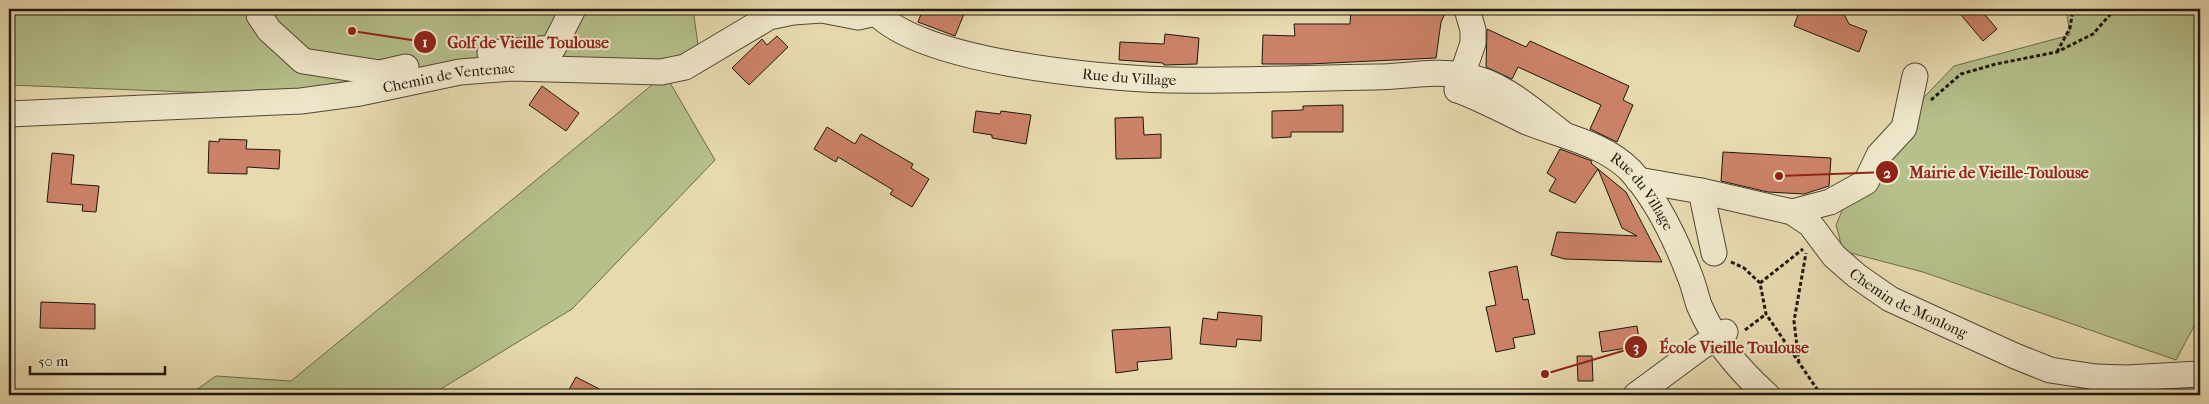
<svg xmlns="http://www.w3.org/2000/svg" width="2209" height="404" viewBox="0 0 2209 404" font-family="'IM FELL French Canon',serif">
  <rect width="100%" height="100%" fill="#e7daaf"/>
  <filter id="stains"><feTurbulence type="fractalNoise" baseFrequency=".004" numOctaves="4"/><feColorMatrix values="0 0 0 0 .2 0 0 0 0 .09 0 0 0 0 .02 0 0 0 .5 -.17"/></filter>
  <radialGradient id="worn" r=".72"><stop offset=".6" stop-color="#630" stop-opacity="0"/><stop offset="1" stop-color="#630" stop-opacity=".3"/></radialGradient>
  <path fill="#b5c08b" stroke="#6a6c4c" d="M9 9H693L699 52 669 81 715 160 572 309 431 395H189L216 376 291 381 652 85 622 59 321 90 212 93 9 85Z
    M2066 9H2200V315L2176 360 1923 272 1843 251 1836 225 1863 161 1954 66 2070 35Z"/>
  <path fill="#cc8268" stroke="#1f170d" d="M923 9H966L955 36 918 22Z
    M1351 9H1447L1441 22 1436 58 1309 64H1262L1263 35 1295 36 1294 24H1350Z
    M1800 9H1834L1843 12 1849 24 1867 31 1859 52 1794 26Z
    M1956 9H1980L1997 29 1983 41Z
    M1487 29 1526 47 1530 41 1629 86 1623 100 1633 105 1617 142 1590 129 1601 105 1518 67 1512 79 1486 67Z
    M1165 34 1199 38 1197 64 1164 65 1163 63 1119 60 1120 42 1164 44Z
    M777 36 788 47 749 85 732 68 762 39 767 45Z
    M542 86 579 113 566 131 529 105Z
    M1343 105V132H1291V137L1272 138V111L1303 110V106Z
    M976 111 1000 114 1001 111 1031 115 1026 144 992 138V135L973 132Z
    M1143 117 1144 135 1161 134V158L1116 159 1115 118Z
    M827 127 855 144 861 134 913 164 911 168 929 179 912 207 890 194 893 190 838 157 836 162 814 149Z
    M219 139 247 140 246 149 280 150 279 169 247 167V174L208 173 209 141 219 142Z
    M1560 149 1592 161 1591 163 1598 169 1575 203 1549 191 1556 179 1547 173Z
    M1723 152 1831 158 1829 186 1804 194 1768 192 1721 181Z
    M52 153 74 155 71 184 99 186 96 212 82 211 83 205 47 202Z
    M1598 169 1626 192 1662 262 1565 259 1551 255 1557 232 1637 236 1622 228Z
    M1517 266 1523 300 1528 299 1535 334 1513 338 1515 348 1496 352 1486 307 1496 305 1489 272Z
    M41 302 95 304V329L40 328Z
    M1218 312 1262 316 1261 341 1237 339 1236 347 1200 344 1203 318 1217 320Z
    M1637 326 1640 346 1602 352 1599 332Z
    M1170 327 1172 359 1137 362 1138 370 1116 373 1112 330Z
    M1577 356H1592L1593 381H1578Z
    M576 377 611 395H566Z"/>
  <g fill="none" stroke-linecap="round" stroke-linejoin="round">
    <g stroke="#514836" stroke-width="27">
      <g id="minor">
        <path d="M259 9V15L269 30 303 61 380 73 406 67"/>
        <path id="s1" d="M873 9C914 62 1101 78 1168 80 1237 81 1306 78 1375 77 1404 77 1434 70 1462 75 1501 81 1532 110 1562 133"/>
        <path d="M490 53 553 48 573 9"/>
        <path d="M1457 90 1473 43V30L1467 9"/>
        <path id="s2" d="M1458 90C1482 99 1504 111 1527 122 1561 136 1603 143 1630 170 1657 199 1677 242 1691 279 1694 287 1696 296 1699 305 1714 341 1738 369 1767 395"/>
        <path id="s3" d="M9 114 301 101 360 93 460 72 512 68 661 72 685 67 769 17 793 12 822 10 858 17 876 13"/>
        <path id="s4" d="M1638 180 1701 191 1792 212 1810 224 1834 256 1857 276 1890 299 2015 356 2050 370 2096 377 2127 378 2200 374"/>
        <path d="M1701 191 1714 253"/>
        <path d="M1792 212 1830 202 1866 182 1879 155 1904 128 1915 76"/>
        <path d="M1636 395 1701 347 1725 332"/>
      </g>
    </g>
    <path stroke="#1f170d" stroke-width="3" stroke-dasharray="4 2.5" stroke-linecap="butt" d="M2057 52 2070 28 2073 9
      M1931 100 1961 74 1996 64 2057 52 2093 34 2115 9
      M1731 262 1744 268 1760 283 1766 314 1821 395
      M1760 283 1803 249
      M1745 330 1766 314
      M1799 363 1794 321 1806 253"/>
    <use href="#minor" stroke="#efe7cb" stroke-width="25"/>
  </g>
  <g text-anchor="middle" stroke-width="4" stroke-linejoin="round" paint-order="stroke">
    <g font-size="15" fill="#1f170d" stroke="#efe7cb">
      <text dy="5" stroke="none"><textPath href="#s1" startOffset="270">Rue du Village</textPath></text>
      <text dy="5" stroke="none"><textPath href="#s3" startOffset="442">Chemin de Ventenac</textPath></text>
      <text dy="5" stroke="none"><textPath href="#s2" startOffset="215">Rue du Village</textPath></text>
      <text dy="5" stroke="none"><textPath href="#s4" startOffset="308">Chemin de Monlong</textPath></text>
    </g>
  </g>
  <path fill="none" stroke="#8f2418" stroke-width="2" d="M352 31L425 42M1779 176L1887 172M1545 374L1636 347"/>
  <g fill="#8f2418" stroke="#efe7cb" stroke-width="2">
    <circle cx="352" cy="31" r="5"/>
    <circle cx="1779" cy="176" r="5"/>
    <circle cx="1545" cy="374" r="5"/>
    <circle cx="425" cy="42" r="12"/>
    <circle cx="1887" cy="172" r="12"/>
    <circle cx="1636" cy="347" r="12"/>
  </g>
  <g font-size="15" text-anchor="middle" font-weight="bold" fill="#fff">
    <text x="425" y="47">1</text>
    <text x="1887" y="178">2</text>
    <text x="1636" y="352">3</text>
  </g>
  <g font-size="16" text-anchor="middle" font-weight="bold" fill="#8f2418" stroke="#efe7cb" stroke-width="4" stroke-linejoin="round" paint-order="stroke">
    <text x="528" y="48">Golf de Vieille Toulouse</text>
    <text x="1999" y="178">Mairie de Vieille-Toulouse</text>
    <text x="1734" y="353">École Vieille Toulouse</text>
  </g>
  <rect width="2209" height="404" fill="none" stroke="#e7daaf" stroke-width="30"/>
  <rect x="10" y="10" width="2189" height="384" fill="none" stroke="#1f170d" stroke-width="2.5"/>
  <rect x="15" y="15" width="2179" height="374" fill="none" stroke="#1f170d"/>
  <path d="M30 366v8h135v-8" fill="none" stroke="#1f170d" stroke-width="2.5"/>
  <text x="38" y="366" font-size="15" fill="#1f170d" stroke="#efe7cb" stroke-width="4" paint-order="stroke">50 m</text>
  <rect width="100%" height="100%" filter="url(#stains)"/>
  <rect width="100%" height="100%" fill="url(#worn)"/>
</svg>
